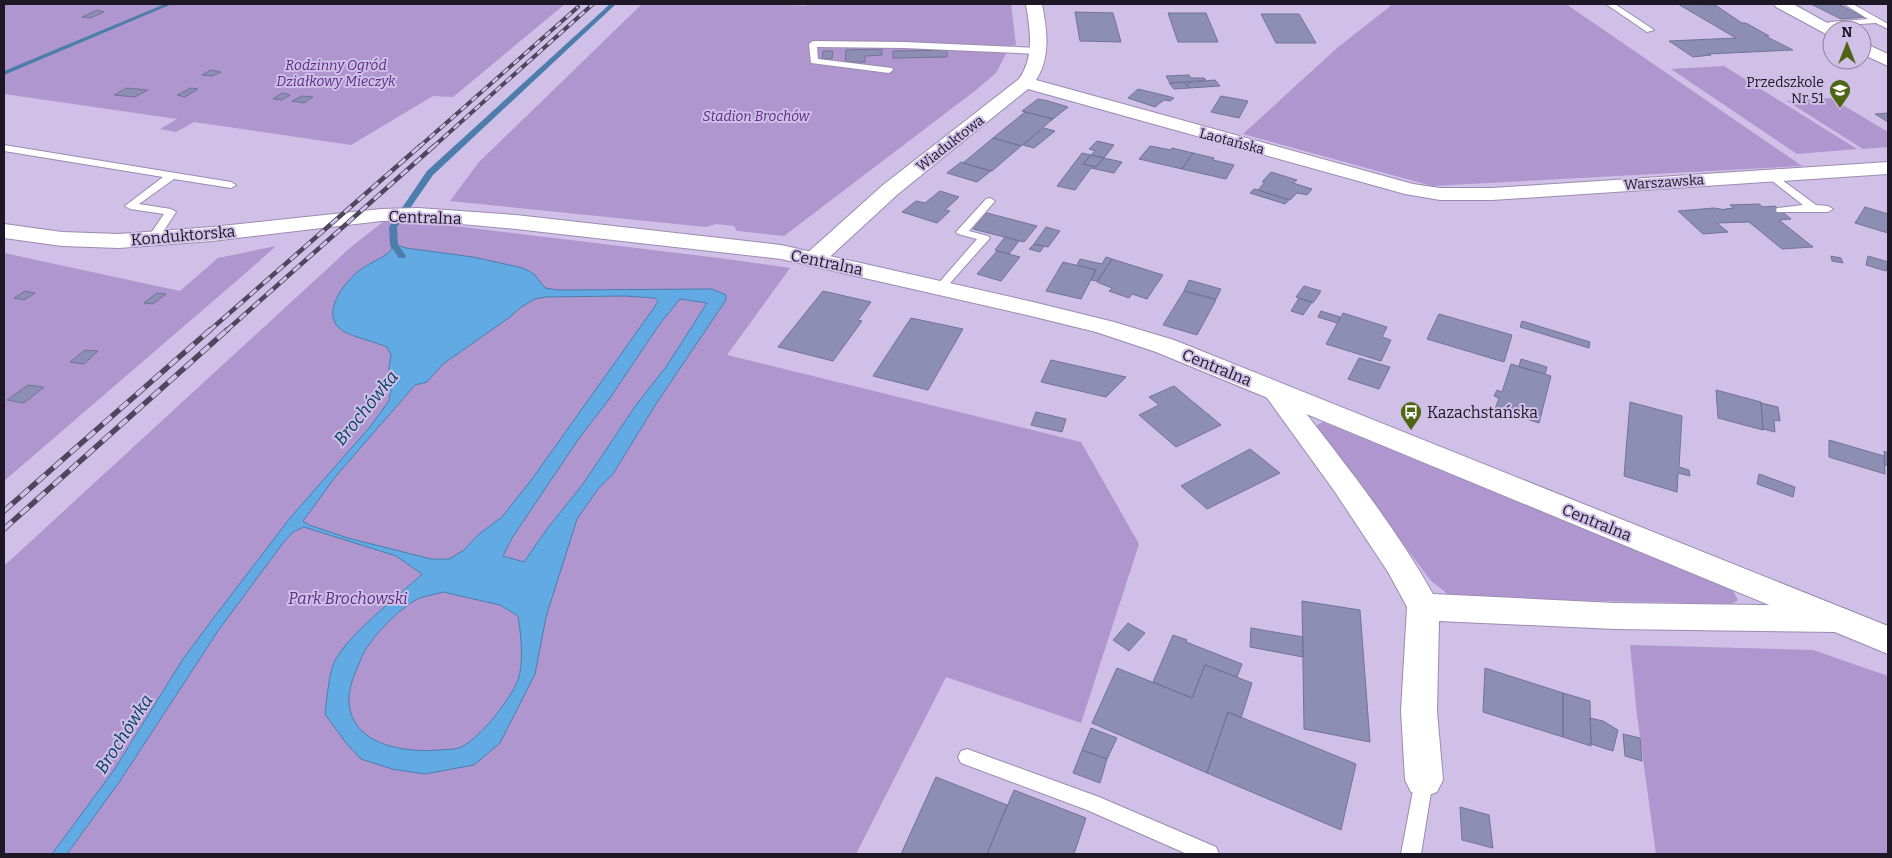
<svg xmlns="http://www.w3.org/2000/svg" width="1892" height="858" viewBox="0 0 1892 858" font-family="Bitter,serif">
  <rect width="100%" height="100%" fill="#d0bfe6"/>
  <path fill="#af96cf" d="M4 4H565L453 97 433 96 351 145 194 122 176 132 160 129 177 119 4 94Z
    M642 4H776L805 6 809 4H1011L1016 45 1010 46 996 73 976 90 784 236 737 231 734 226 716 224 706 227 450 201 479 162Z
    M1393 4H1566L1802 166 1432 186 1243 134 1337 48Z
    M1724 66 1857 149 1797 154 1671 69Z
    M1831 98 1888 132V147L1863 149 1787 101Z
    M405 220 719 258 790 268 727 355 1081 442 1139 544 1081 723 946 677 856 854H4V566L351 247 383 222Z
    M276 246 248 271 4 481V253L180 291 218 258Z
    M1323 422 1732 589 1738 600 1732 604 1464 598 1449 595 1431 581 1317 428V425Z
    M1630 645 1813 650 1888 676V854H1656L1637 715Z"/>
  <path fill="#61aae4" stroke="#4d7eab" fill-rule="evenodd" d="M397 245 406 248 473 257 523 268 534 274 545 288 559 290 712 289 726 295V300L656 404 613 474 598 489 577 519 546 617 535 674 500 743 474 765 425 774 392 769 361 759 346 743 325 714C327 699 328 682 332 668 340 640 399 596 422 574L396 556 304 527 293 532 283 543 218 631 120 781 67 854H52L114 770 183 659 212 620 290 518 369 428 389 401 392 383 389 368 391 355 387 347C375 342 353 337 343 331 318 315 345 281 360 270 370 262 385 258 392 249L391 246ZM625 296 655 298 658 302 532 479 502 517 479 534 464 550 449 559H431L348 538 309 525 303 521 336 476 415 385 427 382 443 364 510 317 521 307 535 299 545 297ZM680 299 707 303 666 367 636 405 583 484 547 529 524 562 503 556 512 538 580 437 610 398 659 325ZM443 592 500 605 518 616C521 633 524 663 518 680 510 700 479 740 459 748 453 750 446 749 440 750 407 753 352 746 349 703 348 688 355 673 361 659 368 640 396 612 414 601 422 596 434 595 443 592Z"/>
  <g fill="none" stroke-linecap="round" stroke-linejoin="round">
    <path fill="#4d7eab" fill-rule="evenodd" d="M165 4H172L4 75V71Z
      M610 4H616L433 175 397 227 398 245 406 256 405 258H399L390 245 389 227 427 171Z"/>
  </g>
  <path fill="#8d8eb4" stroke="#737398" d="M1678 4 1715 5 1742 23H1746L1769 36H1765L1793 50 1708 54 1711 55 1693 57 1669 41 1736 38Z
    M1811 4H1838L1864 17 1841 19Z
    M97 10 104 12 90 18 82 17Z
    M1075 12 1113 13 1121 42 1080 41Z
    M1168 13H1206L1218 42H1178Z
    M1261 14H1299L1316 43H1276Z
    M882 49V55L865 56V62H845L846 50Z
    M947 50V57L893 58V51Z
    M823 51H833L832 59H822Z
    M317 62 325 63 329 64 321 69 310 67Z
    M211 70 221 72 212 76 202 75Z
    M1189 75 1191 78H1204L1206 80 1170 83 1166 76Z
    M330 79 338 80 330 86 321 84Z
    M1215 80 1220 86 1189 88 1185 83Z
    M1184 82 1189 88 1174 89 1169 83Z
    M127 88 148 90 135 97 114 95Z
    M191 88 198 89 185 97 177 95Z
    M1138 89 1167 96 1174 98 1170 101 1164 100 1155 107 1128 98Z
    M282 93 290 95 282 100 273 99Z
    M302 96 313 97 304 103 292 101Z
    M1221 96 1248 101 1239 118 1211 112Z
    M1038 99 1048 101 1068 107 1053 119 1022 111Z
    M1025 112 1053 119 1021 146 993 138Z
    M1888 113V122L1875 114Z
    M1044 128 1055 131 1034 148 1023 145Z
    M993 138 1021 146 992 171 963 163Z
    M1097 141 1114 145 1104 158 1091 155 1095 151 1089 149Z
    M1150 146 1171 150 1172 148 1193 153 1182 169 1139 159Z
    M1082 153 1091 155 1083 164 1096 167 1104 158 1122 162 1114 173 1091 168 1075 190 1057 186Z
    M1193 153 1214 158 1213 160 1234 165 1226 179 1182 169Z
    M1091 155 1104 158 1096 167 1083 164Z
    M961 162 969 165 991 171 977 182 947 173Z
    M1271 172 1297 180 1293 183 1312 189 1307 195 1297 193 1290 200 1258 190 1265 182H1262Z
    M1254 189 1258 190 1289 200 1285 204 1250 193Z
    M940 191 959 197 945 210 950 211 937 223 902 212 916 201 925 203Z
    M1759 204 1763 207 1775 206 1791 219 1779 220 1813 247 1782 249 1749 222 1717 223 1728 232 1703 234 1678 211 1714 208 1726 210 1725 209 1734 208 1730 205Z
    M1865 207 1888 214V233L1855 223Z
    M987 213 1037 226 1024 242 973 229Z
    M1046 227 1060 231 1048 247 1034 244Z
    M1005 237 1019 241 1009 254 995 250Z
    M1034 244 1044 246 1040 252 1029 249Z
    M997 251 1020 257 1001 281 977 274Z
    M1831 256 1841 258 1843 263 1832 261Z
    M1868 256 1888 262 1886 271 1866 265Z
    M1106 257 1112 259 1097 281 1091 280 1096 270 1077 265 1080 259 1102 264Z
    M1112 259 1163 275 1147 299 1132 294 1129 298 1109 291 1112 288 1097 282Z
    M1063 262 1096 270 1081 299 1046 291Z
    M1189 280 1221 289 1216 299 1184 291Z
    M1304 286 1321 291 1313 303 1296 297Z
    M25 291 35 293 24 300 14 298Z
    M823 291 871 302 858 320 862 321 833 361 778 347Z
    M1184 291 1216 300 1197 335 1163 325Z
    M157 293 166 294 153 304 144 303Z
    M1299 298 1312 302 1303 315 1291 311Z
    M1321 311 1340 317 1337 323 1318 317Z
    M1343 313 1387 327 1382 337 1391 340 1381 361 1326 344Z
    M1439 314 1512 335 1504 362 1427 339Z
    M911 318 963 329 928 390 873 376Z
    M1522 321 1590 342 1589 348 1520 327Z
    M85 350 98 351 84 364 70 362Z
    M1359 358 1390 367 1379 389 1348 379Z
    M1521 359 1547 367 1545 374 1519 367Z
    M1051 360 1126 377 1106 397 1041 382Z
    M1511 364 1551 376 1539 423 1495 409 1499 398 1494 396 1497 390 1502 392Z
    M28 385 44 387 24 403 7 400Z
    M1174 386 1221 425 1176 447 1139 415 1159 405 1149 397Z
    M1716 390 1761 402 1763 430 1718 418Z
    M1630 402 1682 416 1679 467 1689 470 1690 476 1678 473 1677 492 1624 476Z
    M1761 403 1778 407 1780 421 1774 420 1775 432 1763 429Z
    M1036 412 1066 419 1062 432 1031 425Z
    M1829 440 1884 456 1885 474 1829 457Z
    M1250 449 1280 473 1207 509 1181 486Z
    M1884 451 1888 453V466L1885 465Z
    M1759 474 1795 487 1793 497 1757 484Z
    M1302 601 1360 610 1370 742 1304 729Z
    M1128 623 1145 633 1129 651 1113 640Z
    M1251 628 1303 637V657L1250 647Z
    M1173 635 1187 640 1186 642 1242 664 1237 677 1205 665 1192 698 1153 682Z
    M1205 665 1252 683 1241 718 1228 712 1207 773 1092 723 1117 668 1192 698Z
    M1485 668 1563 693V737L1483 712Z
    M1563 693 1590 701 1591 746 1563 737Z
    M1228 712 1356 764 1341 830 1207 773Z
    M1590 718 1603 721 1618 730 1613 751 1591 744Z
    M1091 728 1117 738 1107 759 1082 750Z
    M1623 734 1640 738 1642 761 1625 756Z
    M1082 750 1107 759 1100 783 1073 773Z
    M936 777 1007 805 987 854H901Z
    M1014 790 1086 818 1074 854H987Z
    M1460 807 1489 815 1493 848 1462 840Z"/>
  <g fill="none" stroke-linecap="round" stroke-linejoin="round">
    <g stroke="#9b8bb0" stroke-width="2">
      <path id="lane" d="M1606 4H1615L1654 30 1647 32Z
        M1844 4H1853L1888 24V29L1876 23 1827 26 1826 24 1830 22 1868 19Z
        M813 41 904 42 1039 48 1043 51 1039 54 904 48 817 47 818 59 892 68 893 70 889 73 811 63 809 44Z
        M4 145 231 182 236 185 231 188 174 179 139 204 171 209 176 212 157 241 153 242 147 239 164 214 130 209 125 206 163 177 4 151Z
        M1770 171 1816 205 1828 206 1833 209 1828 212H1777L1776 210 1777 208 1803 205 1766 176 1765 174Z
        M990 198 995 201 969 231 988 236 990 238 944 290H936L934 288 936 286 977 239 958 234 956 232 986 199Z
        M967 749 1099 797 1216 847 1219 854H1187L1087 810 961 763 958 757 961 751Z
        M1424 771 1431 774 1433 780 1421 854H1401L1415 780 1417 774Z"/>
    </g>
    <g stroke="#9b8bb0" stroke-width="2">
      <path id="street" d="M1026 4H1042C1047 30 1051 57 1036 80L1413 184 1440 188H1492L1888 162V174L1492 200H1440L1405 194 1028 89 898 194 822 264 814 266 806 264 803 259 806 254 883 185 1019 79C1035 56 1030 30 1026 4Z
        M1774 4H1793L1840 30H1832V36L1826 34 1776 7Z
        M1862 42 1888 54V66L1862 54Z
        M1275 382 1284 385C1336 453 1391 519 1433 594L1615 603 1836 606 1848 610 1852 619 1848 628 1836 632 1615 629 1439 621 1437 711 1443 780 1437 792 1424 797 1411 792 1405 780 1401 711 1407 607 1388 572 1335 492 1262 391 1266 385Z"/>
    </g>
    <g stroke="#9b8bb0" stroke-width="2">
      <path id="secondary" d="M418 208 516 215 781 245 1033 302 1114 322 1174 340 1888 626V654L1156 352 1096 332 1031 316 781 259 516 229 418 220 381 221 212 241 119 248 62 246 4 238V224L62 232 119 234 212 227 381 209Z"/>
    </g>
    <use href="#lane" fill="#fff" fill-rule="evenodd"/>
    <use href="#street" fill="#fff" fill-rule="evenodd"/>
    <use href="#secondary" fill="#fff" fill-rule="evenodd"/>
    <g stroke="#50465b" stroke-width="4">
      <path id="rail-far2" d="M419 147 578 7
        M433 147 593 4"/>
    </g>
    <g stroke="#50465b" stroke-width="4.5">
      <path id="rail-far1" d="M209 331 420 146
        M226 331 434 146"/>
    </g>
    <g stroke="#50465b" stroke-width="5.5">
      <path id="rail" d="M4 511 210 330
        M4 529 227 330"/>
    </g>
    <use href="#rail-far2" stroke="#d0bfe6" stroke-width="2.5" stroke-dasharray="7" stroke-linecap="butt"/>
    <use href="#rail-far1" stroke="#d0bfe6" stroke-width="3" stroke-dasharray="9" stroke-linecap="butt"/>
    <use href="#rail" stroke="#d0bfe6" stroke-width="4" stroke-dasharray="11" stroke-linecap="butt"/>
  </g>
  <defs>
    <g id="school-pin" transform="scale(1.125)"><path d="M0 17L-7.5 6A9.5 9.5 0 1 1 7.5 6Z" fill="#4e6513" stroke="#d0bfe6"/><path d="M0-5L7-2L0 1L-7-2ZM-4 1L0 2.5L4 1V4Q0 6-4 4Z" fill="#fff"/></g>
    <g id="bus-pin" transform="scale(1.125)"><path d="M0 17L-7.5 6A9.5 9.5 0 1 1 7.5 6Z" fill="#4e6513" stroke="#d0bfe6"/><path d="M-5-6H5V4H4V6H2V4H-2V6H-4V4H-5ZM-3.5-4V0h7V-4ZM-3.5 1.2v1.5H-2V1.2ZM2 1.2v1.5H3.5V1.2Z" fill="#fff"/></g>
  </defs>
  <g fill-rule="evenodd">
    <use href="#school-pin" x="1840" y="90"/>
    <use href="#bus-pin" x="1411" y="412"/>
  </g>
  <g text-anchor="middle" stroke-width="4" stroke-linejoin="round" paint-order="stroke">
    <g font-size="14" font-style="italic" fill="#5b2d85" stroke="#d0bfe6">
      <text x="336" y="70">Rodzinny Ogród<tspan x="336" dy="16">Działkowy Mieczyk</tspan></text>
      <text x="756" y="121">Stadion Brochów</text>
    </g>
    <g font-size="14" fill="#1e1725" stroke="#d0bfe6" text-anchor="end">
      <text x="1824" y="87">Przedszkole<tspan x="1824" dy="16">Nr 51</tspan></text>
    </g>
    <g font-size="14" fill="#1e1725" stroke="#d0bfe6">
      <text transform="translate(1232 141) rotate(15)" y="5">Laotańska</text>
      <text transform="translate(950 143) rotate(-38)" y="5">Wiaduktowa</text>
      <text transform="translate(1664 182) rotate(-4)" y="5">Warszawska</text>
    </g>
    <g font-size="16" fill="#1e1725" stroke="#d0bfe6">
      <text transform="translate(425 217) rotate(2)" y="6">Centralna</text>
      <text transform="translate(183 235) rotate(-5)" y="6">Konduktorska</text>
      <text transform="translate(827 262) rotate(12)" y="6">Centralna</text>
      <text transform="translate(1217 367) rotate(22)" y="6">Centralna</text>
      <text transform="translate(1597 522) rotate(22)" y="6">Centralna</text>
    </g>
    <g font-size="16" fill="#1e1725" stroke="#d0bfe6" text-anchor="start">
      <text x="1427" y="418">Kazachstańska</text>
    </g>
    <g font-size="16" font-style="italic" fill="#5b2d85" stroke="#d0bfe6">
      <text x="348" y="604">Park Brochowski</text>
    </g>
    <g font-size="18" font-style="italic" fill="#064066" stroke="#d0bfe6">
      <text transform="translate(366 408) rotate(-51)" y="6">Brochówka</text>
      <text transform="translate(124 734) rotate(-57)" y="6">Brochówka</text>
    </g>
  </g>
  <rect width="1892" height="858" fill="none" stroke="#1e1725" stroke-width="10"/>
  <g transform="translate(1847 45)"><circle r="24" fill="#d0bfe6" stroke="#897c99"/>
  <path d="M0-4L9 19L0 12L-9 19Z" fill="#4e6513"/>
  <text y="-8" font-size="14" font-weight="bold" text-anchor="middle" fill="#1e1725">N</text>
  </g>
</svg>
